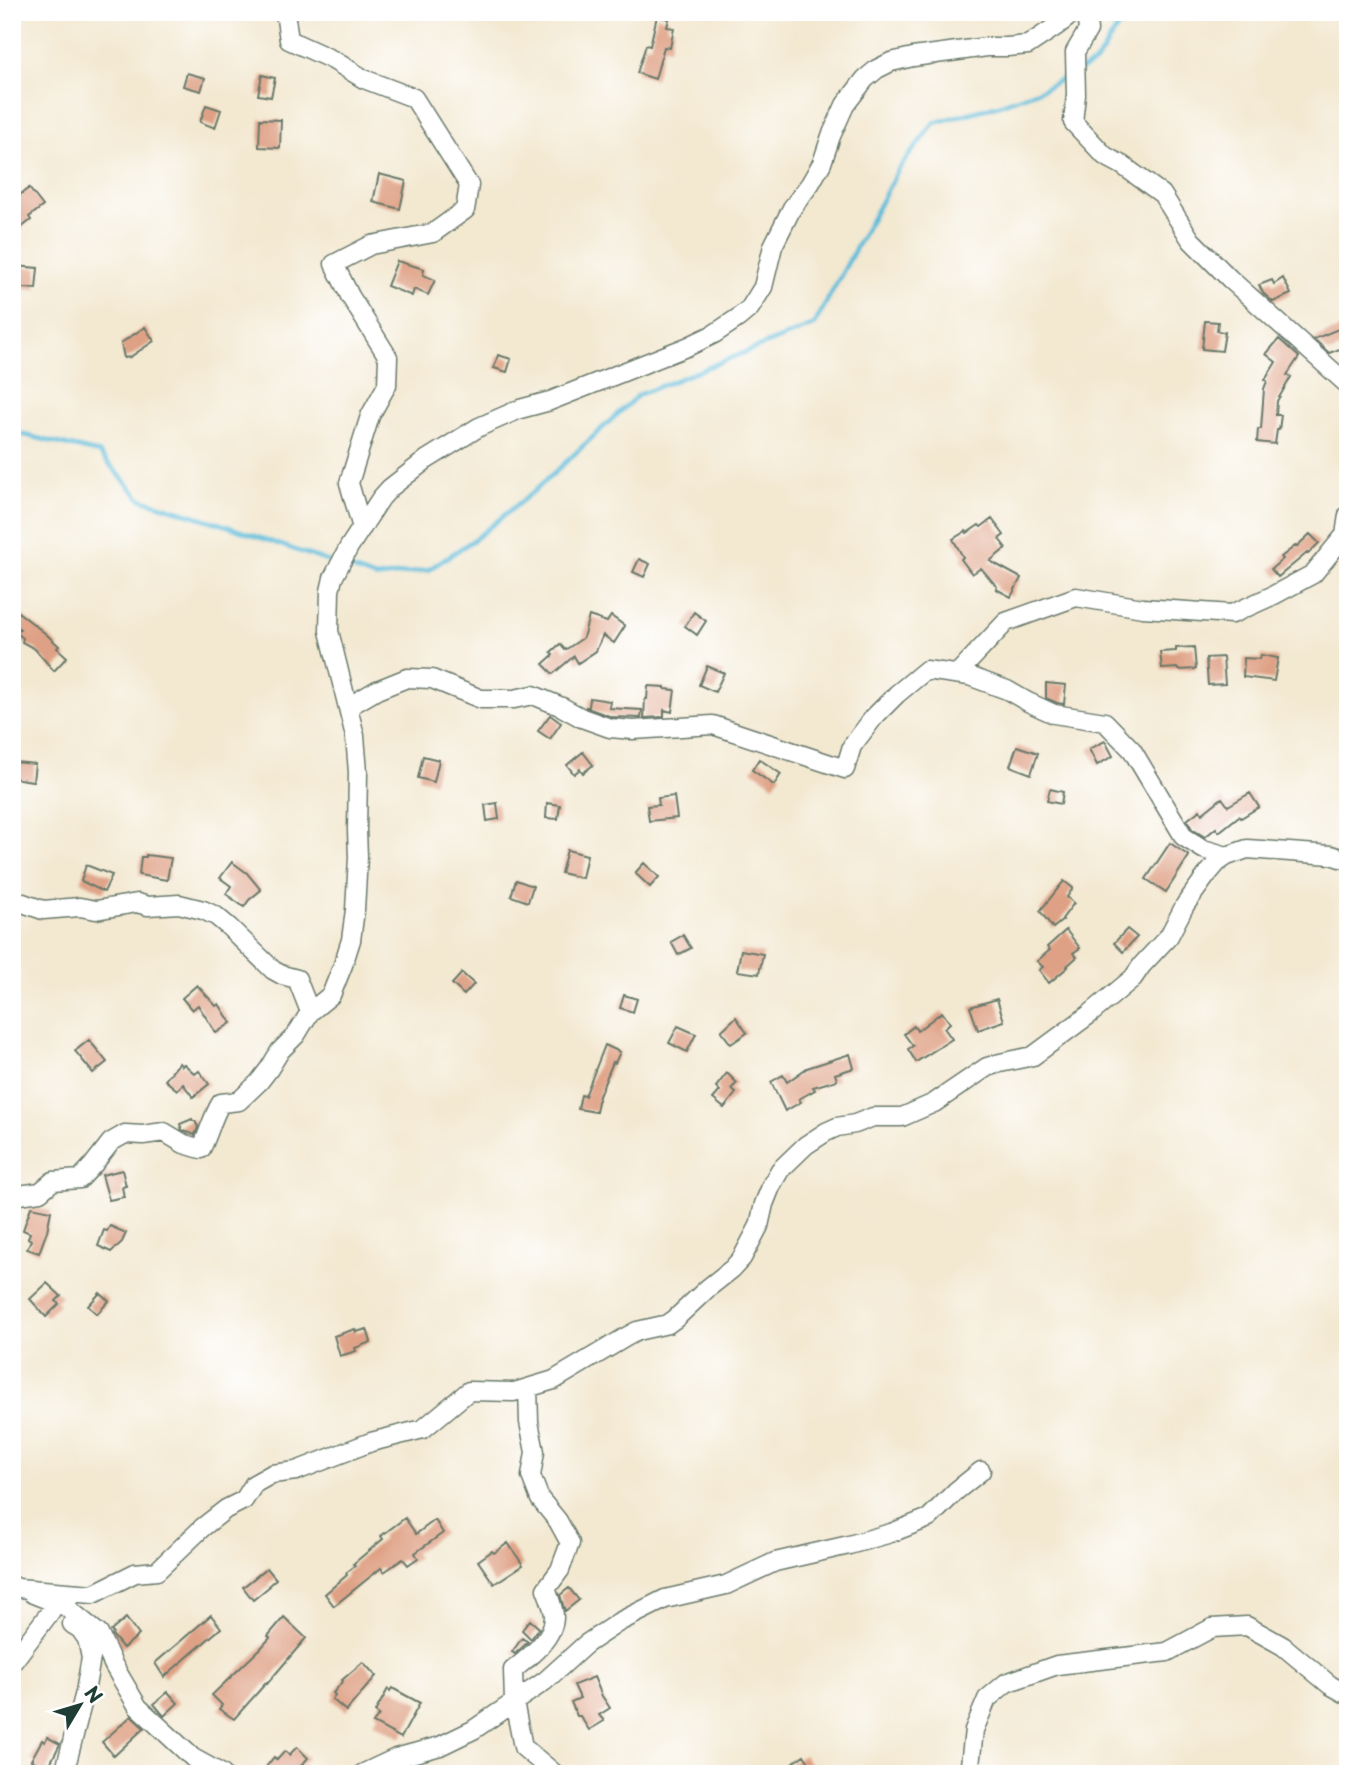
<svg xmlns="http://www.w3.org/2000/svg" width="1360" height="1786" viewBox="0 0 1360 1786" font-family="'Playpen Sans',sans-serif">
  <rect width="100%" height="100%" fill="#fff"/>
  <filter id="ink" filterUnits="userSpaceOnUse"><feTurbulence type="fractalNoise" baseFrequency=".0143" numOctaves="2"/><feDisplacementMap in="SourceGraphic" scale="14" xChannelSelector="R" yChannelSelector="G"/><feConvolveMatrix kernelMatrix="1 2 1 2 8 2 1 2 1" color-interpolation-filters="sRGB"/></filter>
  <filter id="wash" filterUnits="userSpaceOnUse"><feTurbulence type="fractalNoise" baseFrequency=".00686" numOctaves="4" result="noise"/><feDisplacementMap in="SourceGraphic" scale="28" xChannelSelector="R" yChannelSelector="G"/><feGaussianBlur stdDeviation="1.57" result="paint"/><feColorMatrix in="noise" values="0 0 0 0 0 0 0 0 0 0 0 0 0 0 0 0 0 1.4 0 .05"/><feComposite in="paint" operator="in"/></filter>
  <g filter="url(#wash)">
    <rect width="100%" height="100%" fill="#f3e8d0"/>
    <g fill="none" stroke-linecap="round" stroke-linejoin="round">
      <path stroke="#5cbcda" stroke-width="4.5" d="M1080 70 1096 62 1127 12
        M12 432 99 453 141 499 221 524 335 564
        M343 566 376 578 428 570 475 539 539 487 638 395 814 325 898 170 934 123 999 105 1043 89 1072 74"/>
    </g>
    <g id="blocks">
      <path fill="#dfa185" d="M657 16 669 19 667 27 674 28 670 48 664 47 655 79 637 73 646 45 650 46Z
        M187 73 205 78 201 91 183 86Z
        M262 75 275 78 271 97 258 95Z
        M206 105 221 110 215 128 200 122Z
        M260 119 281 120 280 148 259 147Z
        M379 174 406 181 400 209 373 202Z
        M29 188 43 206 29 217 31 220 12 235V205L19 200 17 197Z
        M397 261 424 269 423 275 435 280 428 295 414 289 412 296 387 286Z
        M15 266 38 268 36 289 13 287Z
        M1283 278 1291 294 1273 302 1263 293 1259 285 1272 280 1274 284Z
        M1205 321 1218 322 1217 331 1225 332 1222 351 1202 349Z
        M145 327 154 341 130 357 124 358 121 343Z
        M1343 327 1348 346 1329 353 1314 339Z
        M1279 339 1299 357 1287 375 1291 377 1277 401 1276 415H1281L1279 430H1277L1275 444 1257 442 1258 429H1261L1264 389 1267 381 1265 380 1276 362 1266 354Z
        M498 355 511 359 507 372 494 368Z
        M992 519 1004 535 999 539 1006 548 990 561 1021 578 1011 597 996 589 997 587 981 568 972 574 961 559 963 557 953 539 966 531 967 533 979 525 981 527Z
        M1310 534 1319 543 1308 554 1307 553 1278 577 1271 569 1283 559 1281 557 1295 546 1296 547Z
        M639 559 650 564 644 577 633 572Z
        M18 612 46 634 59 646 57 648 67 657 54 671 35 649 22 642 23 638 17 633 20 629 12 623V619Z
        M694 612 706 621 697 635 685 626Z
        M589 616 607 622 611 616 625 626 614 643 603 635 596 651 578 663 574 656 553 674 543 664 553 655 551 652 560 644 565 650 583 638Z
        M1194 647 1196 669 1178 670 1177 668 1162 669 1160 652 1176 651V648Z
        M1261 655 1278 658 1274 681 1243 677 1244 658 1260 659Z
        M1223 657 1225 684 1208 685 1206 658Z
        M707 666 724 673 715 692 699 685Z
        M1046 683 1066 685 1064 704 1057 703 1046 698Z
        M648 686 665 687V689L675 690 672 712 664 710V717L644 718 645 699H647Z
        M590 698 610 701 609 708 642 710 641 718 612 717 587 708 585 707H589Z
        M550 715 561 723 550 739 538 731Z
        M1105 741 1113 756 1097 765 1089 749Z
        M1017 746 1038 753 1031 774 1010 766Z
        M583 752 593 765 583 773 580 769 574 774 567 765Z
        M423 756 439 760 434 782 418 778Z
        M759 759 781 774 774 785 752 770Z
        M14 762 35 764 33 781 12 778Z
        M1050 789 1063 792 1061 804 1047 801Z
        M1250 793 1259 807 1241 818 1239 816 1219 832 1216 828 1205 837 1192 829 1187 820 1200 810 1202 814 1222 798 1228 806Z
        M674 796 677 818 649 821 647 806 659 805 658 798Z
        M497 803 499 819 487 821 485 805Z
        M547 803 560 805 558 819 546 818Z
        M1170 843 1189 856 1166 892 1146 879Z
        M567 850 587 855 582 878 561 873Z
        M146 855 171 858 167 880 139 875 141 857H146Z
        M232 862 247 873 261 890 249 900 244 907 226 894 231 886 220 878Z
        M644 863 659 877 650 887 635 873Z
        M86 865 112 875 104 892 81 881Z
        M516 880 533 886 528 902 511 896Z
        M1064 881 1073 888 1067 897 1074 903 1062 919 1063 920 1053 928 1040 911Z
        M1127 929 1137 937 1123 952 1114 943Z
        M1066 930 1080 948 1073 953 1077 957 1067 966 1068 967 1049 983 1039 970 1043 967 1037 961 1050 950 1047 947Z
        M683 935 691 948 678 955 671 942Z
        M741 950 763 954 759 974 737 971Z
        M462 973 474 984 464 995 452 984Z
        M197 985 216 1006 219 1004 231 1023 216 1033 198 1005 192 1010 182 998Z
        M624 995 637 999 633 1012 620 1008Z
        M997 999 1004 1021 978 1030 970 1007Z
        M942 1012 950 1023 944 1028 952 1039 916 1062 908 1049 913 1046 904 1034 914 1026 917 1031Z
        M736 1017 747 1033 731 1044 721 1031Z
        M678 1026 696 1034 687 1052 669 1043Z
        M89 1040 107 1062 93 1073 75 1051Z
        M605 1045 620 1052 615 1063 613 1062 599 1096 596 1112 578 1109 581 1095 585 1096Z
        M850 1054 854 1068 835 1074 837 1080 813 1087 815 1090 799 1099 801 1102 785 1111 771 1082 783 1075 787 1082 807 1068Z
        M179 1063 182 1066 184 1064 195 1074 199 1071 209 1084 193 1097 183 1084 177 1090 165 1080Z
        M727 1073 737 1083 731 1089 736 1093 724 1108 713 1099 720 1091 716 1087Z
        M192 1119 193 1121H195L198 1127 195 1135 182 1130 180 1124Z
        M122 1170 126 1186 122 1187 124 1197 109 1200 102 1175Z
        M31 1207 51 1211 47 1231 39 1253 27 1249 31 1240 28 1238 30 1233 23 1230Z
        M110 1226 126 1233 122 1242 111 1252 98 1246 104 1230 107 1231Z
        M47 1283 61 1296 56 1301 59 1304 46 1317 30 1299Z
        M100 1293 109 1301 97 1314 88 1306Z
        M355 1329 356 1332 367 1329 371 1342 355 1348 356 1351 340 1356 334 1336Z
        M405 1518 416 1534 435 1520 443 1533 415 1553 418 1558 408 1565 403 1559 384 1572 381 1568 334 1606 325 1594 347 1575 346 1573 355 1566 353 1564 383 1539 381 1536Z
        M508 1543 523 1565 494 1584 478 1561 492 1551 494 1553Z
        M267 1568 276 1579 269 1585 270 1586 253 1600 243 1587Z
        M569 1588 579 1600 565 1611 560 1595Z
        M211 1615 221 1628 164 1677 155 1663Z
        M284 1617 306 1638 267 1684 266 1683 234 1719 219 1709 222 1705 212 1695 260 1649 270 1638 268 1636Z
        M126 1618 139 1635 123 1648 112 1635 113 1633 111 1631Z
        M530 1620 539 1628 531 1639 522 1630Z
        M522 1638 528 1642 515 1654 512 1652Z
        M363 1662 376 1676 346 1711 332 1699 335 1695 333 1693 343 1681 342 1680Z
        M594 1677 602 1696 610 1708 599 1715 604 1721 589 1730 580 1716H577L571 1702 580 1698 574 1685Z
        M392 1688 420 1703 401 1738 373 1723 379 1715 375 1712 388 1689 390 1691Z
        M168 1692 178 1703 164 1716 154 1704Z
        M131 1716 144 1728 114 1756 102 1742Z
        M47 1737 60 1744 45 1774 34 1768 37 1763 31 1760 42 1740 45 1742Z
        M297 1747 308 1758 299 1768 298 1767 291 1774H265L269 1769 266 1767 274 1757 277 1760 285 1751 289 1755Z
        M804 1755 812 1767 801 1774H794L788 1766Z"/>
    </g>
  </g>
  <g filter="url(#ink)">
    <use href="#blocks" fill-opacity="0" stroke="#69796b" stroke-width="2"/>
    <g fill="none" stroke-linecap="round" stroke-linejoin="round">
      <g stroke="#69796b" stroke-width="21">
        <path id="minor" d="M285 12 289 40 333 60 364 79 414 98 469 185 465 210 433 233 371 245 334 264 350 296 388 357 387 385 370 416 349 483 362 528
          M1086 12 1088 30 1075 52 1076 95 1073 122 1105 156 1122 165 1162 194 1191 240 1230 279 1348 385
          M957 674 1006 622 1076 597 1143 608 1232 614 1274 595 1313 574 1345 535 1348 515
          M348 707 377 690 407 678 432 679 481 699H514L533 695 562 707 582 718 610 728 633 730 713 725 845 769 852 746 874 717 897 694 926 670 969 676 1007 690 1028 702 1054 714 1105 722 1132 750 1184 837 1203 849 1227 856
          M12 896 17 901 43 910 80 907 96 910 137 903 148 906 179 904 203 910 216 916 229 927 273 970 282 975 297 979 310 1012 331 995 343 965 351 940 355 910 358 857 357 830 358 772 355 736 329 631 330 591 333 578 349 547 381 498 390 488 426 460 479 427 520 409 550 401 689 346 714 334 738 318 750 308 763 287 773 246 792 208 810 184 822 163 831 136 845 105 865 79 877 69 891 62 913 57 987 47H1007L1028 45 1058 25 1067 18 1071 12
          M12 1196 40 1192 53 1181 80 1179 93 1165 111 1142 125 1134 143 1135 164 1132 184 1144 201 1149C209 1134 212 1117 221 1103L239 1101 259 1082 269 1069 280 1051 296 1035 310 1012
          M528 1388 529 1422 535 1452 531 1476 540 1499 558 1521 570 1543 560 1570 546 1589C549 1597 554 1608 554 1617 554 1638 528 1658 513 1670L514 1702 523 1747 555 1774
          M12 1585 17 1588 93 1594 135 1573 157 1571 203 1527 226 1509 244 1500 254 1484 272 1474 296 1471 371 1442 423 1429 469 1391 514 1392 554 1380 626 1337 637 1331 668 1324 675 1319 708 1288 732 1269 742 1258 759 1226 764 1204 772 1184 780 1170 806 1145 826 1132 837 1127 855 1124 873 1117H902L934 1103 987 1067 1000 1063 1033 1056 1090 1014 1133 978 1142 965 1169 936 1185 905 1206 876 1217 863 1227 856 1247 849 1331 855 1340 858H1348
          M33 1594 66 1607 99 1634 114 1666 138 1707 193 1758 222 1774
          M12 1663 51 1611
          M64 1774 85 1692 91 1658 87 1639 80 1629 72 1624
          M362 1774 396 1758 440 1746 473 1730 545 1681 586 1644 619 1622 665 1599 726 1585 775 1562 849 1545 891 1533 929 1518 956 1491 981 1471
          M969 1774 974 1730 987 1699 1006 1683 1057 1665 1167 1652 1212 1628 1247 1626 1283 1646 1330 1685 1348 1695"/>
      </g>
      <use href="#minor" stroke="#fff" stroke-width="18"/>
    </g>
  </g>
  <rect width="1360" height="1786" fill="none" stroke="#fff" stroke-width="42"/>
  <g transform="translate(80 1705) rotate(52)" stroke="#ffffff" stroke-width="5" paint-order="stroke">
  <path d="M0-5L12 26L0 18L-12 26Z" fill="#1f3d34"/>
  <text y="-10" font-size="19" font-weight="bold" text-anchor="middle" fill="#1f3d34">N</text>
  </g>
</svg>
